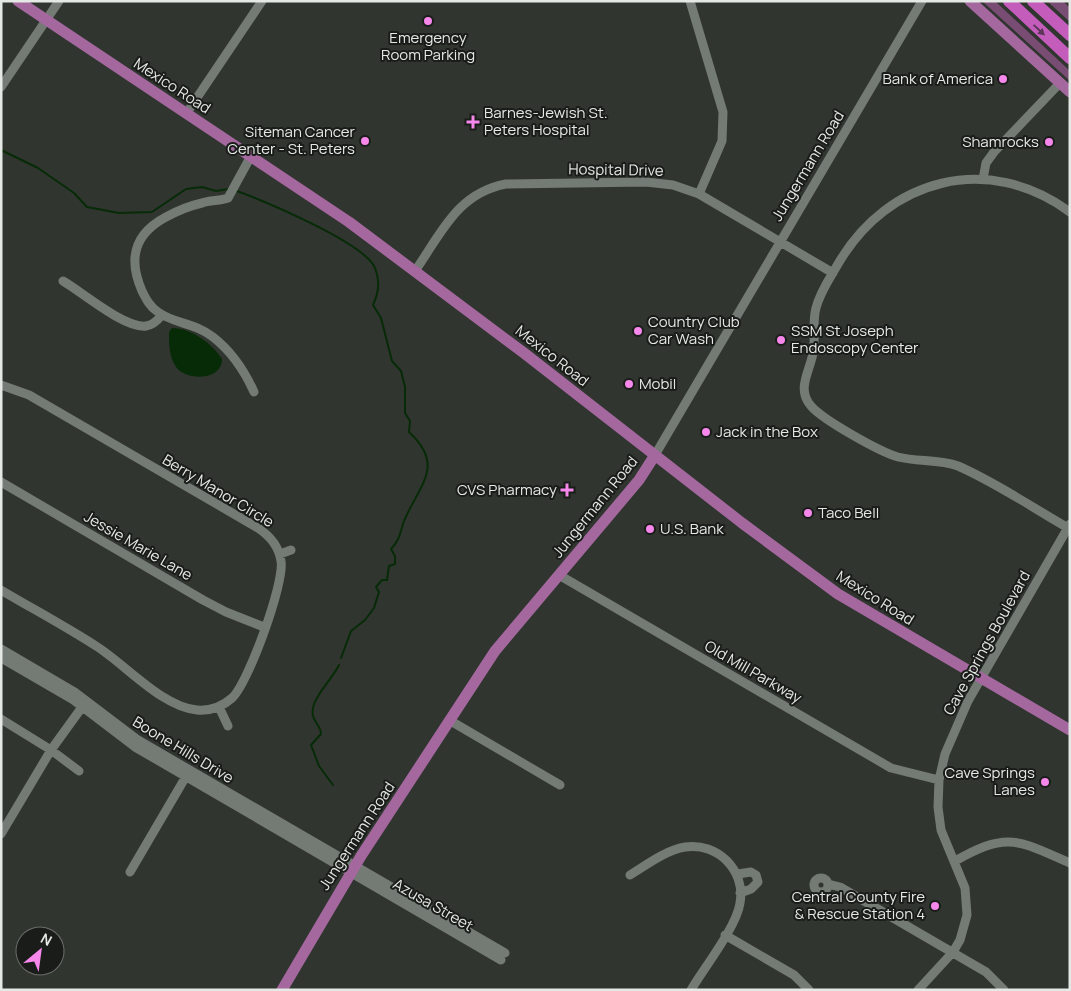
<svg xmlns="http://www.w3.org/2000/svg" width="1071" height="991" viewBox="0 0 1071 991" font-family="Manrope,sans-serif">
  <rect width="100%" height="100%" fill="#30352f"/>
  <path fill="#784c73" d="M982 1H995L1070 71V81Z
    M1047 1H1063L1070 8V22Z"/>
  <path fill="#072b07" d="M172 328C192 328 212 344 222 359 222 381 186 381 176 367 169 357 169 344 169 332Z"/>
  <g fill="none" stroke-linecap="round" stroke-linejoin="round">
    <path stroke="#072b07" stroke-width="2" d="M1 150 38 168 74 193 87 207 119 213 152 212 186 189 202 187 216 191 229 189
      M237 191C264 201 365 243 375 268 380 282 379 292 373 305L381 318 392 361 401 371 405 387V413L410 421 409 432C446 466 419 485 404 521 400 532 400 540 391 549L395 556V564L389 566 387 580H382L376 587 379 592 374 608 365 620 351 631 341 658
      M333 785 319 766 311 745 321 734C321 727 315 723 313 716 309 700 332 680 339 665"/>
    <path stroke="#747a74" stroke-width="9" d="M690 1 723 112 722 141 699 194
      M1 87 59 1
      M186 114 262 1
      M251 156 228 198C220 201 210 200 202 203 189 206 177 211 166 217 134 234 128 259 142 291 146 299 150 307 158 312 174 324 194 322 213 337 231 351 245 372 254 392
      M983 179 986 163 994 152 1060 83
      M1070 212C988 152 888 178 838 264 830 278 820 292 816 308 812 322 816 338 813 353 810 371 796 389 811 406 823 420 880 452 898 457 918 462 939 459 958 466 997 483 1033 508 1070 529
      M415 271C441 234 457 193 506 184L646 182 673 185 699 194 833 273
      M63 281C82 292 125 329 146 326 153 325 158 320 162 315
      M1 385 29 395 258 528C270 536 279 547 281 561 285 582 248 684 232 698 222 707 210 711 197 710 162 707 125 664 96 646 65 626 33 609 1 590
      M655 455 922 1
      M1 482 203 600 226 612 264 627
      M280 554 291 550
      M559 575 891 768 939 780
      M1 649 76 693 138 740 505 953
      M1 658 72 699 135 747 501 960
      M219 707 228 726
      M1 719 51 750 79 771
      M449 720 560 785
      M1 834 51 750 85 703
      M955 861C1008 831 1017 840 1070 863
      M130 872 188 773
      M738 874 751 872 756 875 758 882 751 889 740 893
      M630 875C646 865 666 850 685 847 717 842 746 870 740 903 737 926 704 968 691 990
      M814 885a7 7 0 1 1 14 0a7 7 0 1 1-14 0Z
      M828 884 840 887 986 972 1004 990
      M725 935 794 975 809 990
      M918 990 953 952 960 940 967 915 965 888 941 830 938 807 939 780 945 754 968 701 1070 524"/>
    <path stroke="#a4689f" stroke-width="11" d="M18 1 349 222 524 353 742 523 838 594 1070 730
      M970 1 1070 92
      M282 990 361 856 495 651 639 480 655 455"/>
    <path stroke="#c45cbc" stroke-width="12" d="M1009 1 1070 58
      M1033 1 1070 35"/>
  </g>
  <defs><path id="oneway-solid" d="M-6-.8H1V-3.2L6.5 0L1 3.2V.8H-6Z" transform="scale(1.25)"/></defs>
  <use fill="#5d365a" href="#oneway-solid" transform="translate(1039 30) rotate(43)"/>
  <g fill="#f688ec" stroke="#191c19" stroke-width="2">
    <circle cx="428" cy="21" r="5"/>
    <circle cx="1003" cy="79" r="5"/>
    <path d="M470.5 114.5h5v5h5v5h-5v5h-5v-5h-5v-5h5z"/>
    <circle cx="365" cy="141" r="5"/>
    <circle cx="1049" cy="142" r="5"/>
    <circle cx="638" cy="331" r="5"/>
    <circle cx="781" cy="340" r="5"/>
    <circle cx="629" cy="384" r="5"/>
    <circle cx="706" cy="432" r="5"/>
    <path d="M564.5 482.5h5v5h5v5h-5v5h-5v-5h-5v-5h5z"/>
    <circle cx="808" cy="513" r="5"/>
    <circle cx="650" cy="529" r="5"/>
    <circle cx="1045" cy="782" r="5"/>
    <circle cx="935" cy="906" r="5"/>
  </g>
  <g text-anchor="middle" stroke-width="4" stroke-linejoin="round" paint-order="stroke">
    <g font-size="15" fill="#e5e9e5" stroke="#191c19" text-anchor="start">
      <text x="428" y="43" text-anchor="middle">Emergency<tspan x="428" dy="17">Room Parking</tspan></text>
      <text x="993" y="84" text-anchor="end">Bank of America</text>
      <text x="484" y="118">Barnes-Jewish St.<tspan x="484" dy="17">Peters Hospital</tspan></text>
      <text x="355" y="137" text-anchor="end">Siteman Cancer<tspan x="355" dy="17">Center - St. Peters</tspan></text>
      <text x="1039" y="147" text-anchor="end">Shamrocks</text>
      <text x="648" y="327">Country Club<tspan x="648" dy="17">Car Wash</tspan></text>
      <text x="791" y="336">SSM St Joseph<tspan x="791" dy="17">Endoscopy Center</tspan></text>
      <text x="639" y="389">Mobil</text>
      <text x="716" y="437">Jack in the Box</text>
      <text x="557" y="495" text-anchor="end">CVS Pharmacy</text>
      <text x="818" y="518">Taco Bell</text>
      <text x="660" y="534">U.S. Bank</text>
      <text x="1035" y="778" text-anchor="end">Cave Springs<tspan x="1035" dy="17">Lanes</tspan></text>
      <text x="925" y="902" text-anchor="end">Central County Fire<tspan x="925" dy="17">&amp; Rescue Station 4</tspan></text>
    </g>
    <g font-size="15" fill="#e5e9e5" stroke="#191c19">
      <text transform="translate(172 86) rotate(33)" y="5">Mexico Road</text>
      <text transform="translate(808 166) rotate(-59)" y="5">Jungermann Road</text>
      <text transform="translate(616 170) rotate(1)" y="5">Hospital Drive</text>
      <text transform="translate(552 356) rotate(38)" y="5">Mexico Road</text>
      <text transform="translate(218 491) rotate(31)" y="5">Berry Manor Circle</text>
      <text transform="translate(595 507) rotate(-51)" y="5">Jungermann Road</text>
      <text transform="translate(138 546) rotate(30)" y="5">Jessie Marie Lane</text>
      <text transform="translate(875 598) rotate(32)" y="5">Mexico Road</text>
      <text transform="translate(987 643) rotate(-61)" y="5">Cave Springs Boulevard</text>
      <text transform="translate(753 672) rotate(30)" y="5">Old Mill Parkway</text>
      <text transform="translate(183 750) rotate(31)" y="5">Boone Hills Drive</text>
      <text transform="translate(357 836) rotate(-57)" y="5">Jungermann Road</text>
      <text transform="translate(433 905) rotate(30)" y="5">Azusa Street</text>
    </g>
  </g>
  <rect width="1071" height="991" fill="none" stroke="#e5e9e5" stroke-width="5"/>
  <g transform="translate(40 951) rotate(29)"><circle r="24" fill="#191c19" stroke="#6b6e6b"/>
  <path d="M0-4L9 19L0 12L-9 19Z" fill="#f688ec"/>
  <text y="-8" font-size="14" font-weight="bold" text-anchor="middle" fill="#e5e9e5">N</text>
  </g>
</svg>
